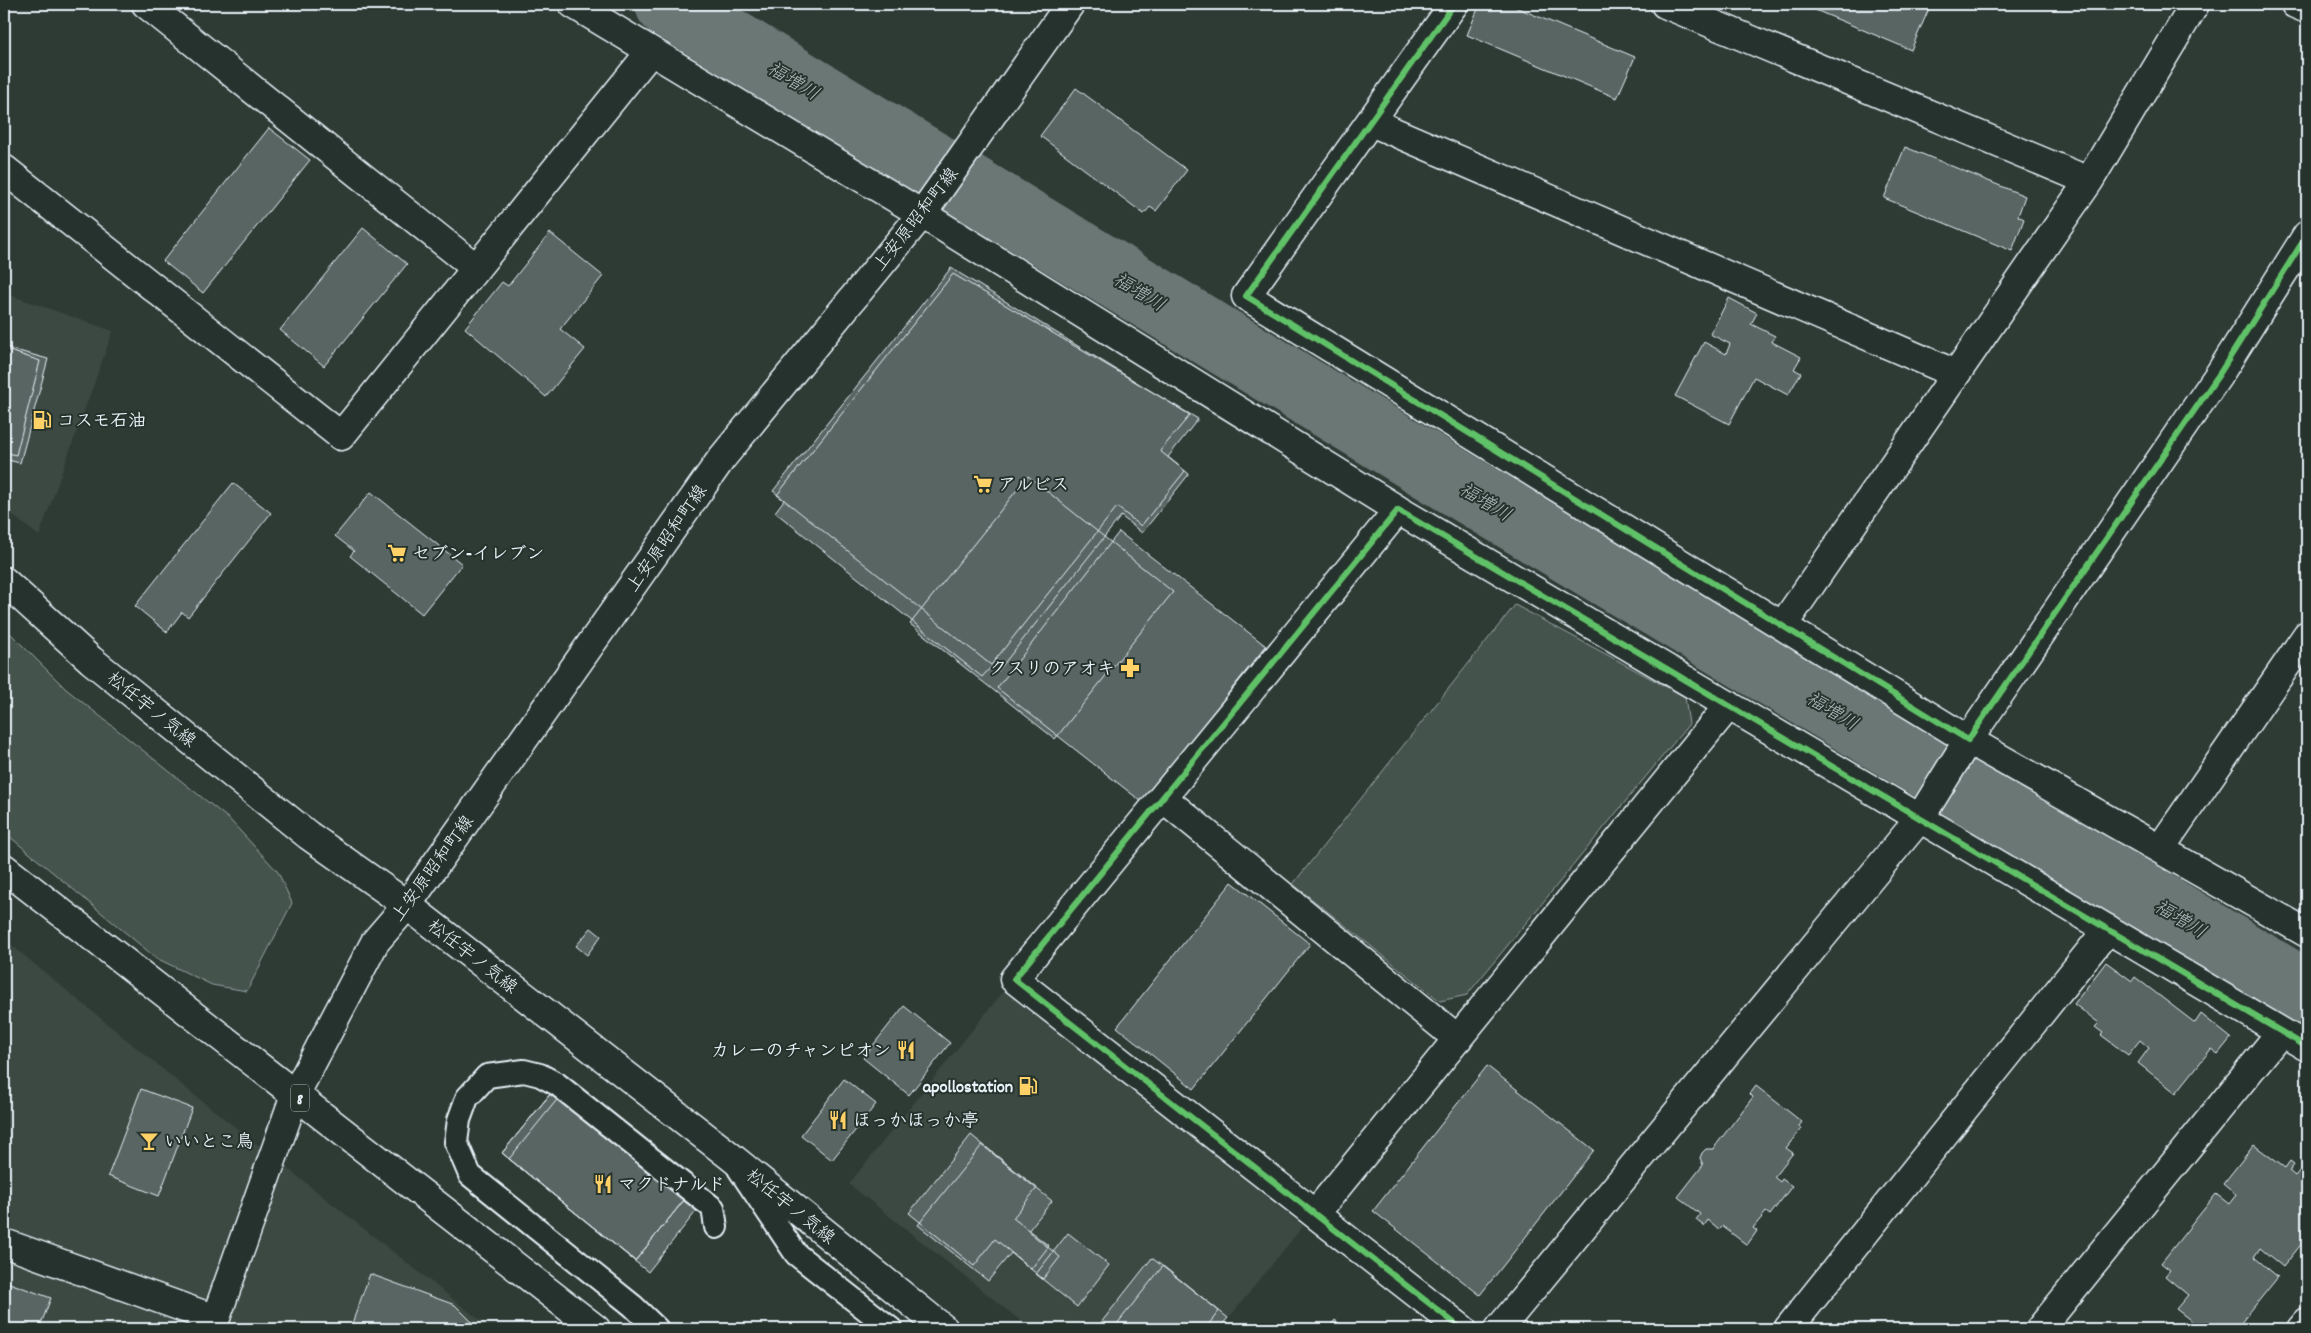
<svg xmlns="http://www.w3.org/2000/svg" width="2311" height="1333" viewBox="0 0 2311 1333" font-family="Dekko,'Klee One',sans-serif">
  <rect width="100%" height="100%" fill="#2e3b35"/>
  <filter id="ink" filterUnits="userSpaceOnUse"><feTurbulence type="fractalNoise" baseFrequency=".02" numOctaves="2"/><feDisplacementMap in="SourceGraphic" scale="10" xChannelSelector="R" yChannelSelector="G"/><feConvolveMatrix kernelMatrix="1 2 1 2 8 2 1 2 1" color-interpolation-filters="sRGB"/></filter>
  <g filter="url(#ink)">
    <path fill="#3b4843" d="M4 293 113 331 39 536 4 508Z
      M4 939 188 1090 491 1329H4Z
      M1006 988 1303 1226 1220 1329H1031L849 1184Z"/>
    <path fill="#45524e" stroke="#96a2a3" d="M1515 605 1685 697 1689 724 1467 995 1440 1001 1293 884Z
      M4 627 66 689 229 819 278 872 292 903 247 991 212 985 156 958 4 832Z"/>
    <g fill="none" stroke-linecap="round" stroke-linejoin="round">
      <path stroke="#6b7775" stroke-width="66" d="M668 4 1473 493 2307 994"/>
    </g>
    <path fill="#596563" stroke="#e8f1f8" d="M1480 4H1508L1635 57 1617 98 1467 35Z
      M1801 4H1931L1911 50Z
      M1076 88 1187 170 1156 211 1150 207 1144 214 1040 136Z
      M269 128 310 160 203 293 163 261Z
      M1905 147 2025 196 2018 216 2024 219 2012 251 1884 198Z
      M363 228 407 264 324 366 280 330Z
      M550 233 603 276 560 329 585 349 546 397 465 328 502 282 508 286Z
      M951 268 1190 415 1160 451 1185 471 1141 526 1117 507 991 665 773 491Z
      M953 274 1198 419 1168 457 1189 474 1142 533 1121 516 998 671 992 666 982 677 775 512 784 500 777 495Z
      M1729 298 1757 313 1751 324 1775 336 1772 342 1801 357 1794 369 1801 373 1788 395 1754 377 1729 424 1675 396 1704 342 1726 354 1730 344 1710 334Z
      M4 347 48 359 20 463 4 459Z
      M4 349 40 361 16 455 4 452Z
      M1028 476 1173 592 1055 739 910 624Z
      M233 483 271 513 188 617 182 612 167 632 135 606Z
      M371 492 462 564 422 614 350 556 354 551 335 536Z
      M1119 532 1266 646 1142 802 997 688Z
      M1232 882 1310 944 1194 1089 1117 1027Z
      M591 928 601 936 587 955 576 946Z
      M2106 962 2132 981 2135 977 2195 1023 2201 1014 2231 1038 2218 1054 2211 1049 2176 1093 2138 1063 2149 1048 2140 1040 2128 1055 2101 1035 2103 1033 2095 1027 2099 1023 2074 1004Z
      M904 1006 950 1043 909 1095 863 1058Z
      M1487 1066 1594 1150 1480 1295 1373 1211Z
      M844 1079 876 1104 832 1160 801 1135Z
      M1756 1086 1802 1122 1799 1126 1801 1129 1786 1148 1793 1153 1774 1177 1780 1182 1782 1179 1792 1186 1770 1215 1766 1212 1753 1228 1757 1231 1747 1245 1722 1226 1719 1229 1708 1220 1704 1226 1696 1220 1700 1214 1678 1197 1703 1165 1700 1158 1702 1153 1706 1149H1713L1753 1097 1750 1094Z
      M141 1089 192 1108 159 1196 108 1176Z
      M551 1093 652 1155 642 1166 684 1200 635 1261 502 1153Z
      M551 1093 652 1155 642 1166 684 1200 635 1261 502 1153Z
      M560 1096 698 1209 648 1272 509 1159Z
      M971 1135 1037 1188 1013 1218 1049 1246 1031 1269 995 1239 974 1266 909 1213Z
      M982 1145 1052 1201 1028 1231 1060 1257 1043 1279 1011 1253 988 1281 918 1225Z
      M2254 1145 2285 1168 2290 1161 2294 1164 2289 1171 2295 1176 2300 1170 2307 1175V1237L2283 1267 2260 1248 2254 1257 2278 1277 2236 1329H2202L2176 1309 2188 1295 2165 1276 2170 1270 2161 1263 2216 1194 2229 1204 2236 1195 2223 1184Z
      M1068 1233 1109 1265 1077 1307 1036 1274Z
      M1152 1258 1219 1311 1205 1329H1096Z
      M1163 1266 1228 1318 1218 1329H1113Z
      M370 1274 455 1305 476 1326 474 1329H350Z
      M4 1281 51 1298 39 1329H4Z
      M1335 1320 1346 1329H1328Z"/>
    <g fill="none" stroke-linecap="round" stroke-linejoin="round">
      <g stroke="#e8f1f8" stroke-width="26">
        <path id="lane" d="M739 1169 796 1254 891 1329
          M657 1329 633 1306 470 1175 456 1142 459 1120 467 1098 487 1076 524 1071 540 1075 557 1084 713 1208 716 1227"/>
      </g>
      <g stroke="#e8f1f8" stroke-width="31">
        <path id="street" d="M146 4 476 268
          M573 4 922 214 1398 510
          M1454 4 1246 296 1968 740 2220 373 2307 235
          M1665 4 2089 181 2195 4
          M1371 122 1956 374
          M4 169 341 436 651 51
          M1783 625 2089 181
          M1163 798 1458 1039
          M2160 849 2307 635
          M1315 1214 1729 705
          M4 1243 215 1319
          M1462 1329 1014 979 1398 510 2307 1047
          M1499 1329 1920 818 1968 740 2307 933
          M1788 1329 2108 929
          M2040 1329 2281 1032
          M2301 1329 2307 1322"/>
      </g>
      <g stroke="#e8f1f8" stroke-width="31">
        <path id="secondary" d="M2295 4 2307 9
          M212 1329 295 1095 375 942 407 905 722 458 922 214 1070 4"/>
      </g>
      <g stroke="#e8f1f8" stroke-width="31">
        <path id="primary" d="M4 581 91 660 308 835 407 905 730 1156 944 1329
          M4 868 596 1329"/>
      </g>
      <use href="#lane" stroke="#26332d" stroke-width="22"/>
      <use href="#street" stroke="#26332d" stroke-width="28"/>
      <use href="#secondary" stroke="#26332d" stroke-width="28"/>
      <use href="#primary" stroke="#26332d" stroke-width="28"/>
      <g stroke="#26332d" stroke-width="9">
        <path id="cycleway" d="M1454 4 1246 296 1968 740 2220 373 2307 235
          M1462 1329 1014 979 1398 510 2307 1047"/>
      </g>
      <use href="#cycleway" stroke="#61c268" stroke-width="6"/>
    </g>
  </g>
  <defs>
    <g id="fuel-bare" transform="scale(1.5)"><path d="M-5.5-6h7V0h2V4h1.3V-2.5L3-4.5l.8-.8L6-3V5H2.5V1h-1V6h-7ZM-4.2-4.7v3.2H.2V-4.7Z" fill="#ffd166" stroke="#26332d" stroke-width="2.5" paint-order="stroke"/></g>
    <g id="supermarket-bare" transform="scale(1.5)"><path d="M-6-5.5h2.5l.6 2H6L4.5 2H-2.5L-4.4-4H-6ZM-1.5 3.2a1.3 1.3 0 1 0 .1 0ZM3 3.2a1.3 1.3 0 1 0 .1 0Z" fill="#ffd166" stroke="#26332d" stroke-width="2.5" paint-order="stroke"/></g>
    <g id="pharmacy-bare" transform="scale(1.5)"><path d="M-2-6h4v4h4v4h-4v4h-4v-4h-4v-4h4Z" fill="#ffd166" stroke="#26332d" stroke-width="2.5" paint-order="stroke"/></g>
    <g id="restaurant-bare" transform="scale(1.5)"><path d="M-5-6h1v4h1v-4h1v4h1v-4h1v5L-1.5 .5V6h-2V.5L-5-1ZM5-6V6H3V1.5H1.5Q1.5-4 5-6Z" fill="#ffd166" stroke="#26332d" stroke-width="2.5" paint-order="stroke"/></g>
    <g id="bar-bare" transform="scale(1.5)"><path d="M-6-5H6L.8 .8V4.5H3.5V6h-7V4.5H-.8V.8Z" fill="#ffd166" stroke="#26332d" stroke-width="2.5" paint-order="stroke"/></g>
  </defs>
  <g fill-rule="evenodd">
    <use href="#fuel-bare" x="42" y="420"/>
    <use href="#supermarket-bare" x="983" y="484"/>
    <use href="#supermarket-bare" x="397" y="553"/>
    <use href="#pharmacy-bare" x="1130" y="668"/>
    <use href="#restaurant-bare" x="906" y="1050"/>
    <use href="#fuel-bare" x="1028" y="1086"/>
    <use href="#restaurant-bare" x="838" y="1120"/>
    <use href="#bar-bare" x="149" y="1141"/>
    <use href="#restaurant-bare" x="603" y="1184"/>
  </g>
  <g text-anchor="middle" stroke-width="4" stroke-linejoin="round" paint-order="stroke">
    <rect fill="#26332d" stroke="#aeb8bb" stroke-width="1" x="291" y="1084.5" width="18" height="27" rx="4"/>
    <g font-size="16" font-weight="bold" fill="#e8f1f8">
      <text x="300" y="1104">8</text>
    </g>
    <g font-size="18" fill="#e8f1f8" stroke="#26332d">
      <text transform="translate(915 219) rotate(-52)" y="6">上安原昭和町線</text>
      <text transform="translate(666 538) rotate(-55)" y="6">上安原昭和町線</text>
      <text transform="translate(152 709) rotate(39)" y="6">松任宇ノ気線</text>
      <text transform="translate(432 868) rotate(-54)" y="6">上安原昭和町線</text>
      <text transform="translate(473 956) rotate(38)" y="6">松任宇ノ気線</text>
      <text transform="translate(791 1206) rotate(39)" y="6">松任宇ノ気線</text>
    </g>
    <g font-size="18" font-weight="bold" fill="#e8f1f8" stroke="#26332d" text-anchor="start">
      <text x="57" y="426">コスモ石油</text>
      <text x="998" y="490">アルビス</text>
      <text x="412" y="559">セブン-イレブン</text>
      <text x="1115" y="674" text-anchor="end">クスリのアオキ</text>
      <text x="891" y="1056" text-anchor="end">カレーのチャンピオン</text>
      <text x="1013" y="1092" text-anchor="end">apollostation</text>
      <text x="853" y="1126">ほっかほっか亭</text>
      <text x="164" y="1147">いいとこ鳥</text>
      <text x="618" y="1190">マクドナルド</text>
    </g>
    <g font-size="19" font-style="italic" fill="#b0babd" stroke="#26332d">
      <text transform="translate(794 80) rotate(31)" y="7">福増川</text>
      <text transform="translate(1140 291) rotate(31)" y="7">福増川</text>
      <text transform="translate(1486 501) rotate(31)" y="7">福増川</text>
      <text transform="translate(1833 710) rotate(31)" y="7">福増川</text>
      <text transform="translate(2181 918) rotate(31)" y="7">福増川</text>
    </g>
  </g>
  <rect width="2311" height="1333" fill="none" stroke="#26332d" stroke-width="20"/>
  <rect x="10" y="10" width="2291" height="1313" fill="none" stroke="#e8f1f8" stroke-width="2" filter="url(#ink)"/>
</svg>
